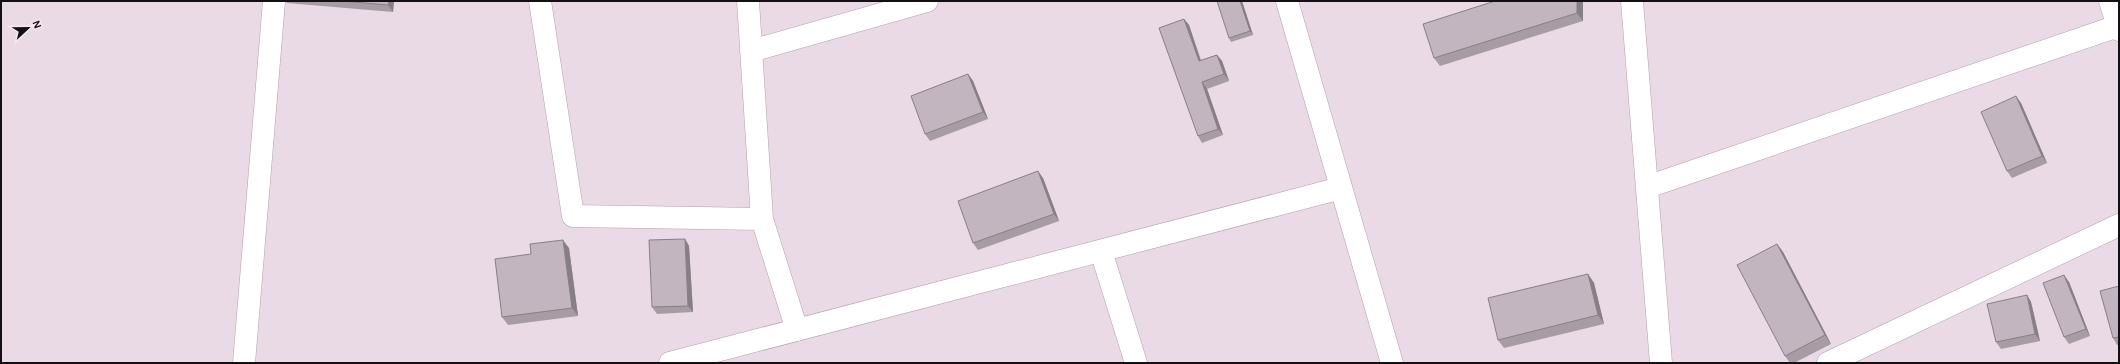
<svg xmlns="http://www.w3.org/2000/svg" width="2120" height="364" viewBox="0 0 2120 364" font-family="'Alegreya Sans',sans-serif">
  <rect width="100%" height="100%" fill="#e9dae5"/>
  <g fill="none" stroke-linecap="round" stroke-linejoin="round">
    <g stroke="#afa2ac" stroke-width="23">
      <path id="minor" d="M540 1 573 216 762 219
        M748 1 762 219 797 330
        M1287 1 1392 363
        M1632 1 1661 363
        M2110 1 2119 30
        M751 51 927 1
        M1647 187 2118 26
        M1101 251 1136 363
        M244 363 274 1
        M670 363 1341 188
        M1828 363 2119 225"/>
    </g>
    <use href="#minor" stroke="#fff" stroke-width="22"/>
  </g>
  <path fill="#a79ca4" d="M286 1H394L393 12 287 3Z
    M1242 1 1253 35 1231 42 1229 38Z
    M1583 1V21L1440 66 1434 58Z
    M1184 19 1189 25 1201 60 1217 55 1222 61 1229 81 1207 89 1223 135 1202 143 1198 136Z
    M968 74 973 81 988 119 930 141 925 134Z
    M2021 103 2047 163 2012 178 2007 171Z
    M1043 178 1059 221 978 250 973 243Z
    M685 239 689 246 693 312 657 314 652 307Z
    M1777 244 1783 252 1831 344 1794 363H1790L1785 356Z
    M569 248 578 316 508 325 502 317Z
    M1588 274 1594 283 1604 324 1504 348 1498 340Z
    M2069 282 2090 336 2069 344 2064 337Z
    M2119 286V345H2117L2113 338Z
    M2027 295 2031 302 2040 341 2001 349 1996 342Z"/>
  <path fill="#887f86" d="M389 1H394L393 12 388 5Z
    M1240 1H1242L1253 35 1250 31Z
    M1577 1H1583V21L1577 13Z
    M1184 19 1189 25 1203 68 1199 61Z
    M1217 55 1222 61 1229 81 1224 74Z
    M968 74 973 81 988 119 983 112Z
    M1202 82 1207 89 1223 135 1218 129Z
    M2016 96 2021 103 2047 163 2042 156Z
    M1038 171 1043 178 1059 221 1054 214Z
    M685 239 689 246 693 312 688 306Z
    M563 240 569 248 578 316 572 308Z
    M1777 244 1783 252 1831 344 1825 335Z
    M1588 274 1594 283 1604 324 1598 315Z
    M2064 275 2069 282 2090 336 2086 329Z
    M2027 295 2031 302 2040 341 2035 334Z"/>
  <path fill="#c2b5bf" stroke="#887f86" d="M342 1H389L388 5Z
    M1217 1H1240L1250 31 1229 38Z
    M1495 1H1577V13L1434 58 1423 24Z
    M1184 19 1199 61 1217 55 1224 74 1202 82 1218 129 1198 136 1159 28Z
    M968 74 983 112 925 134 911 96Z
    M2016 96 2042 156 2007 171 1981 112Z
    M1038 171 1054 214 973 243 958 201Z
    M685 239 688 306 652 307 649 240Z
    M563 240 572 308 502 317 495 259 531 254 530 244Z
    M1777 244 1825 335 1785 356 1737 265Z
    M1588 274 1598 315 1498 340 1488 298Z
    M2064 275 2086 329 2064 337 2043 283Z
    M2119 286V337L2113 338 2100 291Z
    M2027 295 2035 334 1996 342 1987 304Z"/>
  <rect width="2120" height="364" fill="none" stroke="#130f12" stroke-width="4"/>
  <g transform="translate(28 28) rotate(68)" stroke="#f6e8f2" stroke-width="3" paint-order="stroke">
  <path d="M0-3L7 15L0 10L-7 15Z" fill="#130f12"/>
  <text y="-6" font-size="11" font-weight="bold" text-anchor="middle" fill="#130f12">N</text>
  </g>
</svg>
